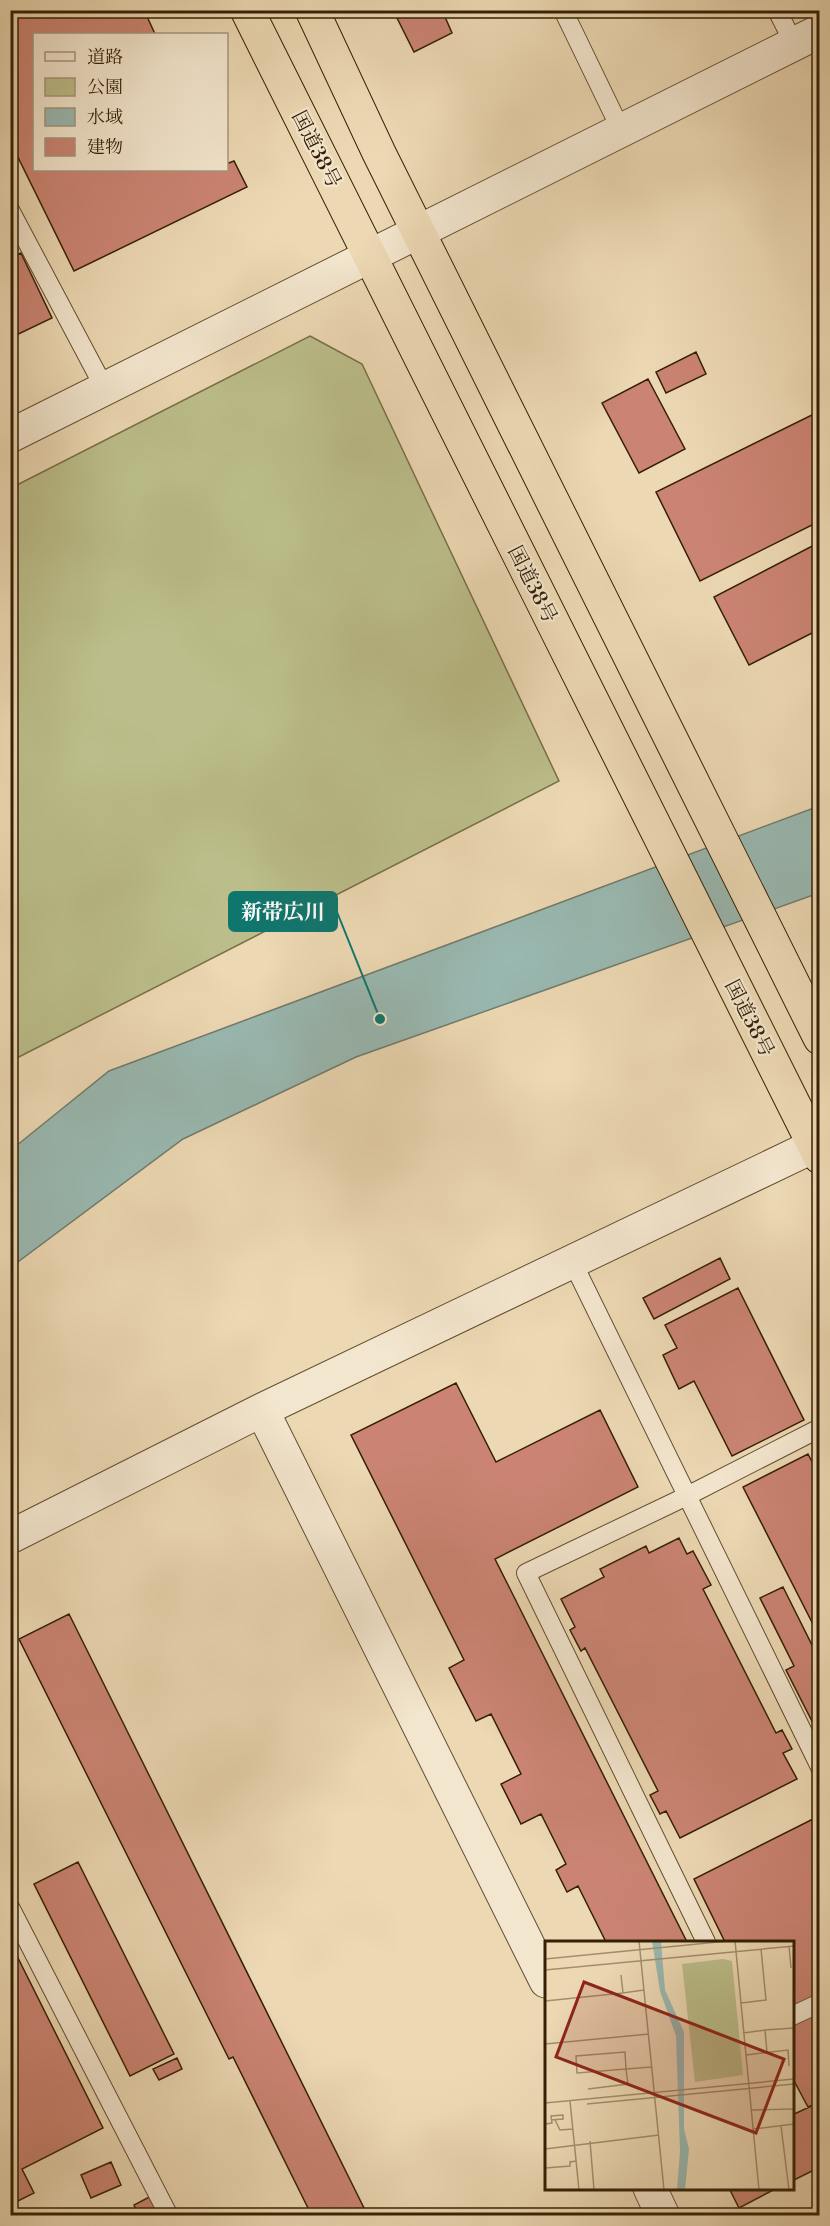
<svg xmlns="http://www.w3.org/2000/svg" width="830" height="2226" viewBox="0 0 830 2226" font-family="'Libre Bodoni','Noto Serif JP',serif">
  <rect width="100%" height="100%" fill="#ecd8b3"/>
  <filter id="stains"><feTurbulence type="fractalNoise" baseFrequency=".00333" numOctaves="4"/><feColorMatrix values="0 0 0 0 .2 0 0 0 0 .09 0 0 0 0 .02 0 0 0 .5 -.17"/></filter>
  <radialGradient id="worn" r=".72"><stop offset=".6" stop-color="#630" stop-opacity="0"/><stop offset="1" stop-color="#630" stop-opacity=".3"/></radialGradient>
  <path fill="#bbbe8a" stroke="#786f48" stroke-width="1.5" d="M310 336 362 364 559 781 11 1061V488Z"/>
  <path fill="#99b9b2" stroke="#717c6d" stroke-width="1.5" d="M819 806V893L356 1057 183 1139 11 1267V1150L109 1071Z"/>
  <path fill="#cb8473" stroke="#352005" stroke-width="1.5" d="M10 10H144L155 34H34V170H226V164L234 161 247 187 74 271 10 141Z
    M393 10H442L452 33 414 52Z
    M21 253 52 318 10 338V258Z
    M696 352 706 374 666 393 656 372Z
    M648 379 685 449 639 473 602 403Z
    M820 411V521L700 581 656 492Z
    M820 542V629L749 665 714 597Z
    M720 1258 730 1279 654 1319 643 1298Z
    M738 1288 804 1420 732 1456 694 1381 679 1389 663 1355 677 1348 665 1325Z
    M456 1383 496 1462 600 1410 638 1487 495 1559 687 1942H606L578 1886 567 1892 556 1870 566 1864 541 1814 521 1824 501 1784 521 1774 491 1714 476 1721 449 1668 464 1660 351 1435Z
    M808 1454 820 1477 819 1636 743 1487Z
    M679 1538 687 1554 693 1551 711 1585 703 1589 776 1733 782 1730 792 1749 783 1753 797 1779 680 1838 666 1811 660 1814 650 1795 658 1791 585 1648 581 1651 570 1630 575 1627 561 1599 604 1577 600 1569 646 1546 649 1553Z
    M783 1587 815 1651 820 1649V1737L786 1670 794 1666 760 1598Z
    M69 1614 368 2216H312L233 2057 229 2059 19 1639Z
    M813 1819 820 1832V2102L808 2107 792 2077V1942H725L694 1879Z
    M78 1862 174 2054 130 2076 34 1884Z
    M10 1942 103 2128 22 2169 34 2193 10 2205Z
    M177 2058 182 2069 159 2080 153 2069Z
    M820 2102V2167L792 2181V2115Z
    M111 2162 121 2185 91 2198 81 2175Z
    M729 2188H777L739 2208Z
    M153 2195 163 2216H139L134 2205Z"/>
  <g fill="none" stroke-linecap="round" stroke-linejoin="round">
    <g stroke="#634e30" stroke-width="20">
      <path id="service" d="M563 10 621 130
        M777 10 794 44
        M10 210 105 389
        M572 1261 820 1767
        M10 1907 169 2216
        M706 1942 526 1573 687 1496 820 1428
        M792 2016 820 2003"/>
    </g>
    <g stroke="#634e30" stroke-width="35">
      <path id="minor" d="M10 436 820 31
        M262 1410 546 1981
        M10 1537 262 1410 820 1143
        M650 2188 663 2216"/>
    </g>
    <g stroke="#352005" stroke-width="35">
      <path id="trunk" d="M247 10 820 1157
        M312 10 379 153 820 1038"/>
    </g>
    <use href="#service" stroke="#f3e6ce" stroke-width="18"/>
    <use href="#minor" stroke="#f3e6ce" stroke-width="33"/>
    <use href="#trunk" stroke="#ecd8b3" stroke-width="33"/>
  </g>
  <g text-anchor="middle" stroke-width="4.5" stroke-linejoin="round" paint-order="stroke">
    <g font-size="20" fill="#352005" stroke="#f3e6ce">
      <text transform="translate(317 149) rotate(63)" y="7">国道38号</text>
      <text transform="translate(533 584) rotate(63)" y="7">国道38号</text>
      <text transform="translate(750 1018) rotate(63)" y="7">国道38号</text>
    </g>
  </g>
  <g transform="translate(545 1941)">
    <rect width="249" height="249" fill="#ecd8b3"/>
    <path d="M178 18 187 20 198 134 150 141 137 23Z" fill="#bbbe8a"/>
    <path d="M107 0H116L120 49 139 91V188L144 208 140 249H132L135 210 131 95 115 50Z" fill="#99b9b2"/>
    <path fill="none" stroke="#a38e6d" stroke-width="1.5" d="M94 0 119 249M190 0 214 249M244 5 246 27M0 18 183 0M0 29 249 5M76 34 78 52 99 49M0 60 78 52M196 62 221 59 216 8M220 89 249 87M198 92 220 89 222 111M0 103 104 93M201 114 243 109 244 125M43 148 83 143 81 128 80 111 31 115 32 132 81 128 106 126M25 160 34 249M0 162 249 138M42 163 249 143M206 169 249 168M10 179 15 189 28 188M0 183 7 182 6 175 18 174V178L6 179M236 185 244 249M208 188 249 183M45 200 49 249M0 208 114 194M0 227 25 225V221L31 220"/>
    <path fill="#8f2418" fill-opacity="0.15" stroke="#8f2418" stroke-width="3" d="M39 41 239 118 211 192 11 116Z"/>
    <rect width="249" height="249" fill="none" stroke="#352005" stroke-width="3"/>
  </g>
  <path fill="none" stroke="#0f766e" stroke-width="2" d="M380 1019L337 912"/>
  <circle fill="#0f766e" stroke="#f3e6ce" stroke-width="2" cx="380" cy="1019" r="6"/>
  <rect fill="#0f766e" stroke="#0f766e" stroke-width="2" x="229" y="892" width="108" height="39" rx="6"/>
  <g font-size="21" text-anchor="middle" font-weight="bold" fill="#fff">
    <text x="283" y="919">新帯広川</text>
  </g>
  <rect width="830" height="2226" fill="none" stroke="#ecd8b3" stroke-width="36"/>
  <rect x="12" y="12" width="806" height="2202" fill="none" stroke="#352005" stroke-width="3"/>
  <rect x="18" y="18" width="794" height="2190" fill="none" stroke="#352005" stroke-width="1.5"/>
  <rect x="33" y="33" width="195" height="138" fill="#f3e6ce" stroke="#a7977e" stroke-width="1.5"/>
  <rect x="45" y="52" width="30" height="9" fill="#f3e6ce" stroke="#a7977e" stroke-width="1.5"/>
  <text x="87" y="63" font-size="18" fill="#352005">道路</text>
  <rect x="45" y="78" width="30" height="18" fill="#bbbe8a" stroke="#a7977e" stroke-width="1.5"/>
  <text x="87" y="93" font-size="18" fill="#352005">公園</text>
  <rect x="45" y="108" width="30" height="18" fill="#99b9b2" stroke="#a7977e" stroke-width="1.5"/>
  <text x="87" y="123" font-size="18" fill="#352005">水域</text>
  <rect x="45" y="138" width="30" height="18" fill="#cb8473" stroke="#a7977e" stroke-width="1.5"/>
  <text x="87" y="153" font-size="18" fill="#352005">建物</text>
  <rect width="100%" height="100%" filter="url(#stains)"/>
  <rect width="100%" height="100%" fill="url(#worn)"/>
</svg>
